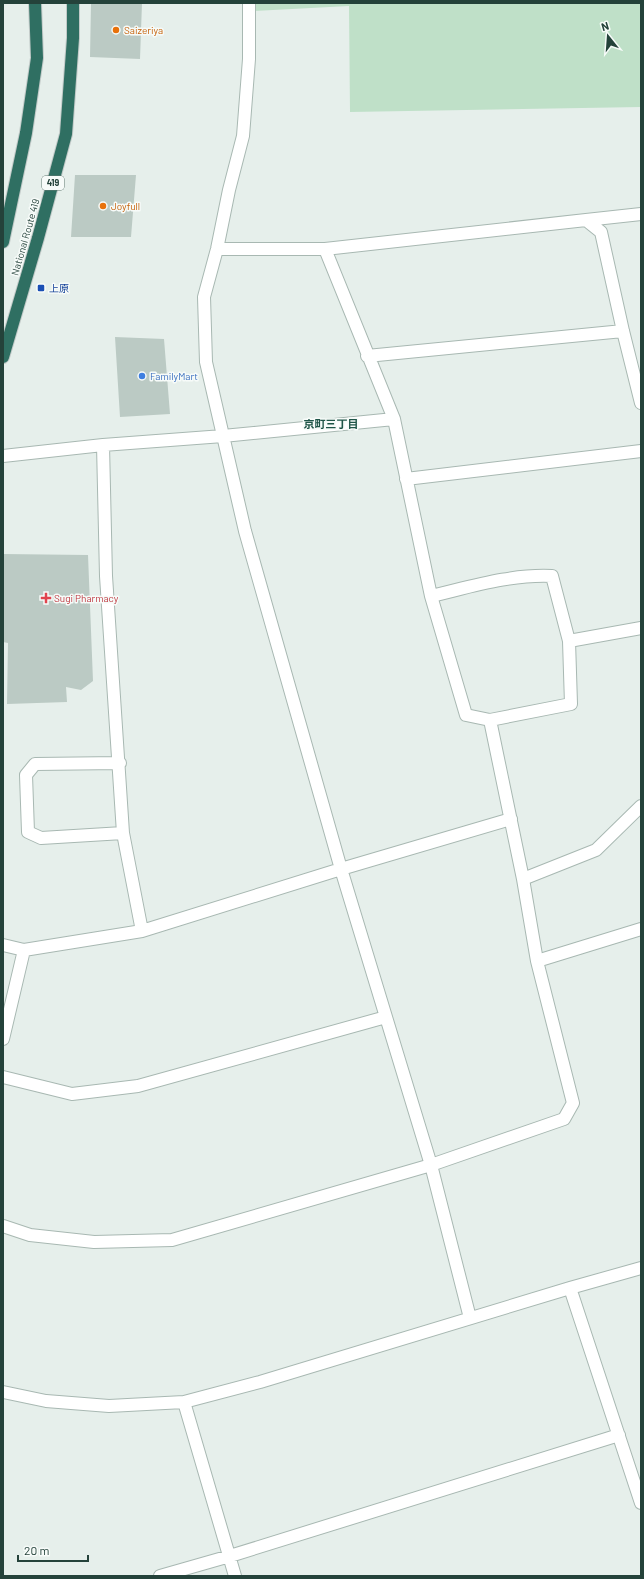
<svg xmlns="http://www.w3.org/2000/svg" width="644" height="1579" viewBox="0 0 644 1579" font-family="Barlow,'Noto Sans JP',sans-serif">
  <rect width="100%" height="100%" fill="#e6efeb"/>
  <path fill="#bfe0c8" d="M254 3H641V107L350 112 349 6 254 11Z"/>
  <path fill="#bbcac4" d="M91 3H142L140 59 90 57Z
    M75 175H136L131 237H71Z
    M115 337 164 339 170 414 120 417Z
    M3 554 88 555 93 681 81 690 66 687 67 702 7 704 8 643 3 642Z"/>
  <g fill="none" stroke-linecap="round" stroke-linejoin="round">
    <g stroke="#a8b8b2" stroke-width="14">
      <path id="minor" d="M249 3V59L243 136 229 190 217 249 204 297 206 362 245 531 341 869 431 1165 470 1318
        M586 220 641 214
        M217 249H325L586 220 601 232 623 331 641 403
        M325 249 394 419 431 596 466 715 490 720 571 704 569 641 552 576C511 574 470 587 431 596
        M367 356 623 331
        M103 445 106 576 123 833 142 931
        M3 456 103 445 223 436 394 419
        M406 479 641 451
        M569 641 641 628
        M120 763 35 764 26 775 28 832 41 838 123 833
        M523 879 596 850 641 806
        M3 945 24 950 142 931 341 869 511 819
        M537 961 641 929
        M3 1039 24 950
        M3 1077 72 1094 138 1086 386 1017
        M3 1226 30 1235 94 1242 172 1240 431 1165 564 1119 573 1103 537 961 523 879 490 720
        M570 1288 641 1503
        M3 1392 46 1401 109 1406 184 1402 260 1382 570 1288 641 1268
        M184 1402 235 1576
        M160 1576 230 1556 619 1435"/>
    </g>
    <g stroke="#c2cac8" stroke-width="14">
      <path id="highway" d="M3 242 26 133 37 58 35 3
        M3 357 38 238 66 134 73 38V3"/>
    </g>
    <use href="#minor" stroke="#fff" stroke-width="12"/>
    <use href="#highway" stroke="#2f6f62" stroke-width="12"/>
  </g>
  <g fill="#e8710a" stroke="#f7fbf9" stroke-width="1.5">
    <circle cx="116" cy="30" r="4"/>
    <circle cx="103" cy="206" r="4"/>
  </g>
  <rect fill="#1a4fb4" stroke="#f7fbf9" stroke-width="1.5" x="37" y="284" width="8" height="8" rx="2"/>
  <circle fill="#3f7fe0" stroke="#f7fbf9" stroke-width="1.5" cx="142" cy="376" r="4"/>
  <path fill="#e0444e" stroke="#f7fbf9" stroke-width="1.5" d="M44 592h4v4h4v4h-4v4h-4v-4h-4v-4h4z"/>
  <g text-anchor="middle" stroke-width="3" stroke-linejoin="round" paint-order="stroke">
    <rect fill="#f7fbf9" stroke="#637a73" stroke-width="1" x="42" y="176" width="22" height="14" rx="3"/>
    <g font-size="9" font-weight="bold" fill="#24423a">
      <text x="53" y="186">419</text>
    </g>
    <g font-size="10" fill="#c56008" stroke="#f7fbf9" text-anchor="start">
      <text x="124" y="34">Saizeriya</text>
      <text x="111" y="210">Joyfull</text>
    </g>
    <g font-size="10" fill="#24423a" stroke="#f7fbf9">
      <text transform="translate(25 237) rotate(-74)" y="4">National Route 419</text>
    </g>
    <g font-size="10" fill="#164399" stroke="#f7fbf9" text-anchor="start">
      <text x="49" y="292">上原</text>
    </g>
    <g font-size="10" fill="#366cbe" stroke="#f7fbf9" text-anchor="start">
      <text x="150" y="380">FamilyMart</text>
    </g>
    <g font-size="10" fill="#be3a42" stroke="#f7fbf9" text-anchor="start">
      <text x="54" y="602">Sugi Pharmacy</text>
    </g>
    <g font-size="11" font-weight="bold" fill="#1f5548" stroke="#f7fbf9">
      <text x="331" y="428">京町三丁目</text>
    </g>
  </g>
  <rect width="644" height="1579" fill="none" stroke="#24423a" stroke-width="8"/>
  <g transform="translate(608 36) rotate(343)" stroke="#f7fbf9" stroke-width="3" paint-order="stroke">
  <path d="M0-3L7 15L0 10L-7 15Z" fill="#24423a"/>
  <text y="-6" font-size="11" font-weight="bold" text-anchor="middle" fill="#24423a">N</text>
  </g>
  <path d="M18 1555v6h70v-6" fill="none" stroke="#24423a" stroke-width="2"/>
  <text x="24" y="1555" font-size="12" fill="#24423a" stroke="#f7fbf9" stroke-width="3" paint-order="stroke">20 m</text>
</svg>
